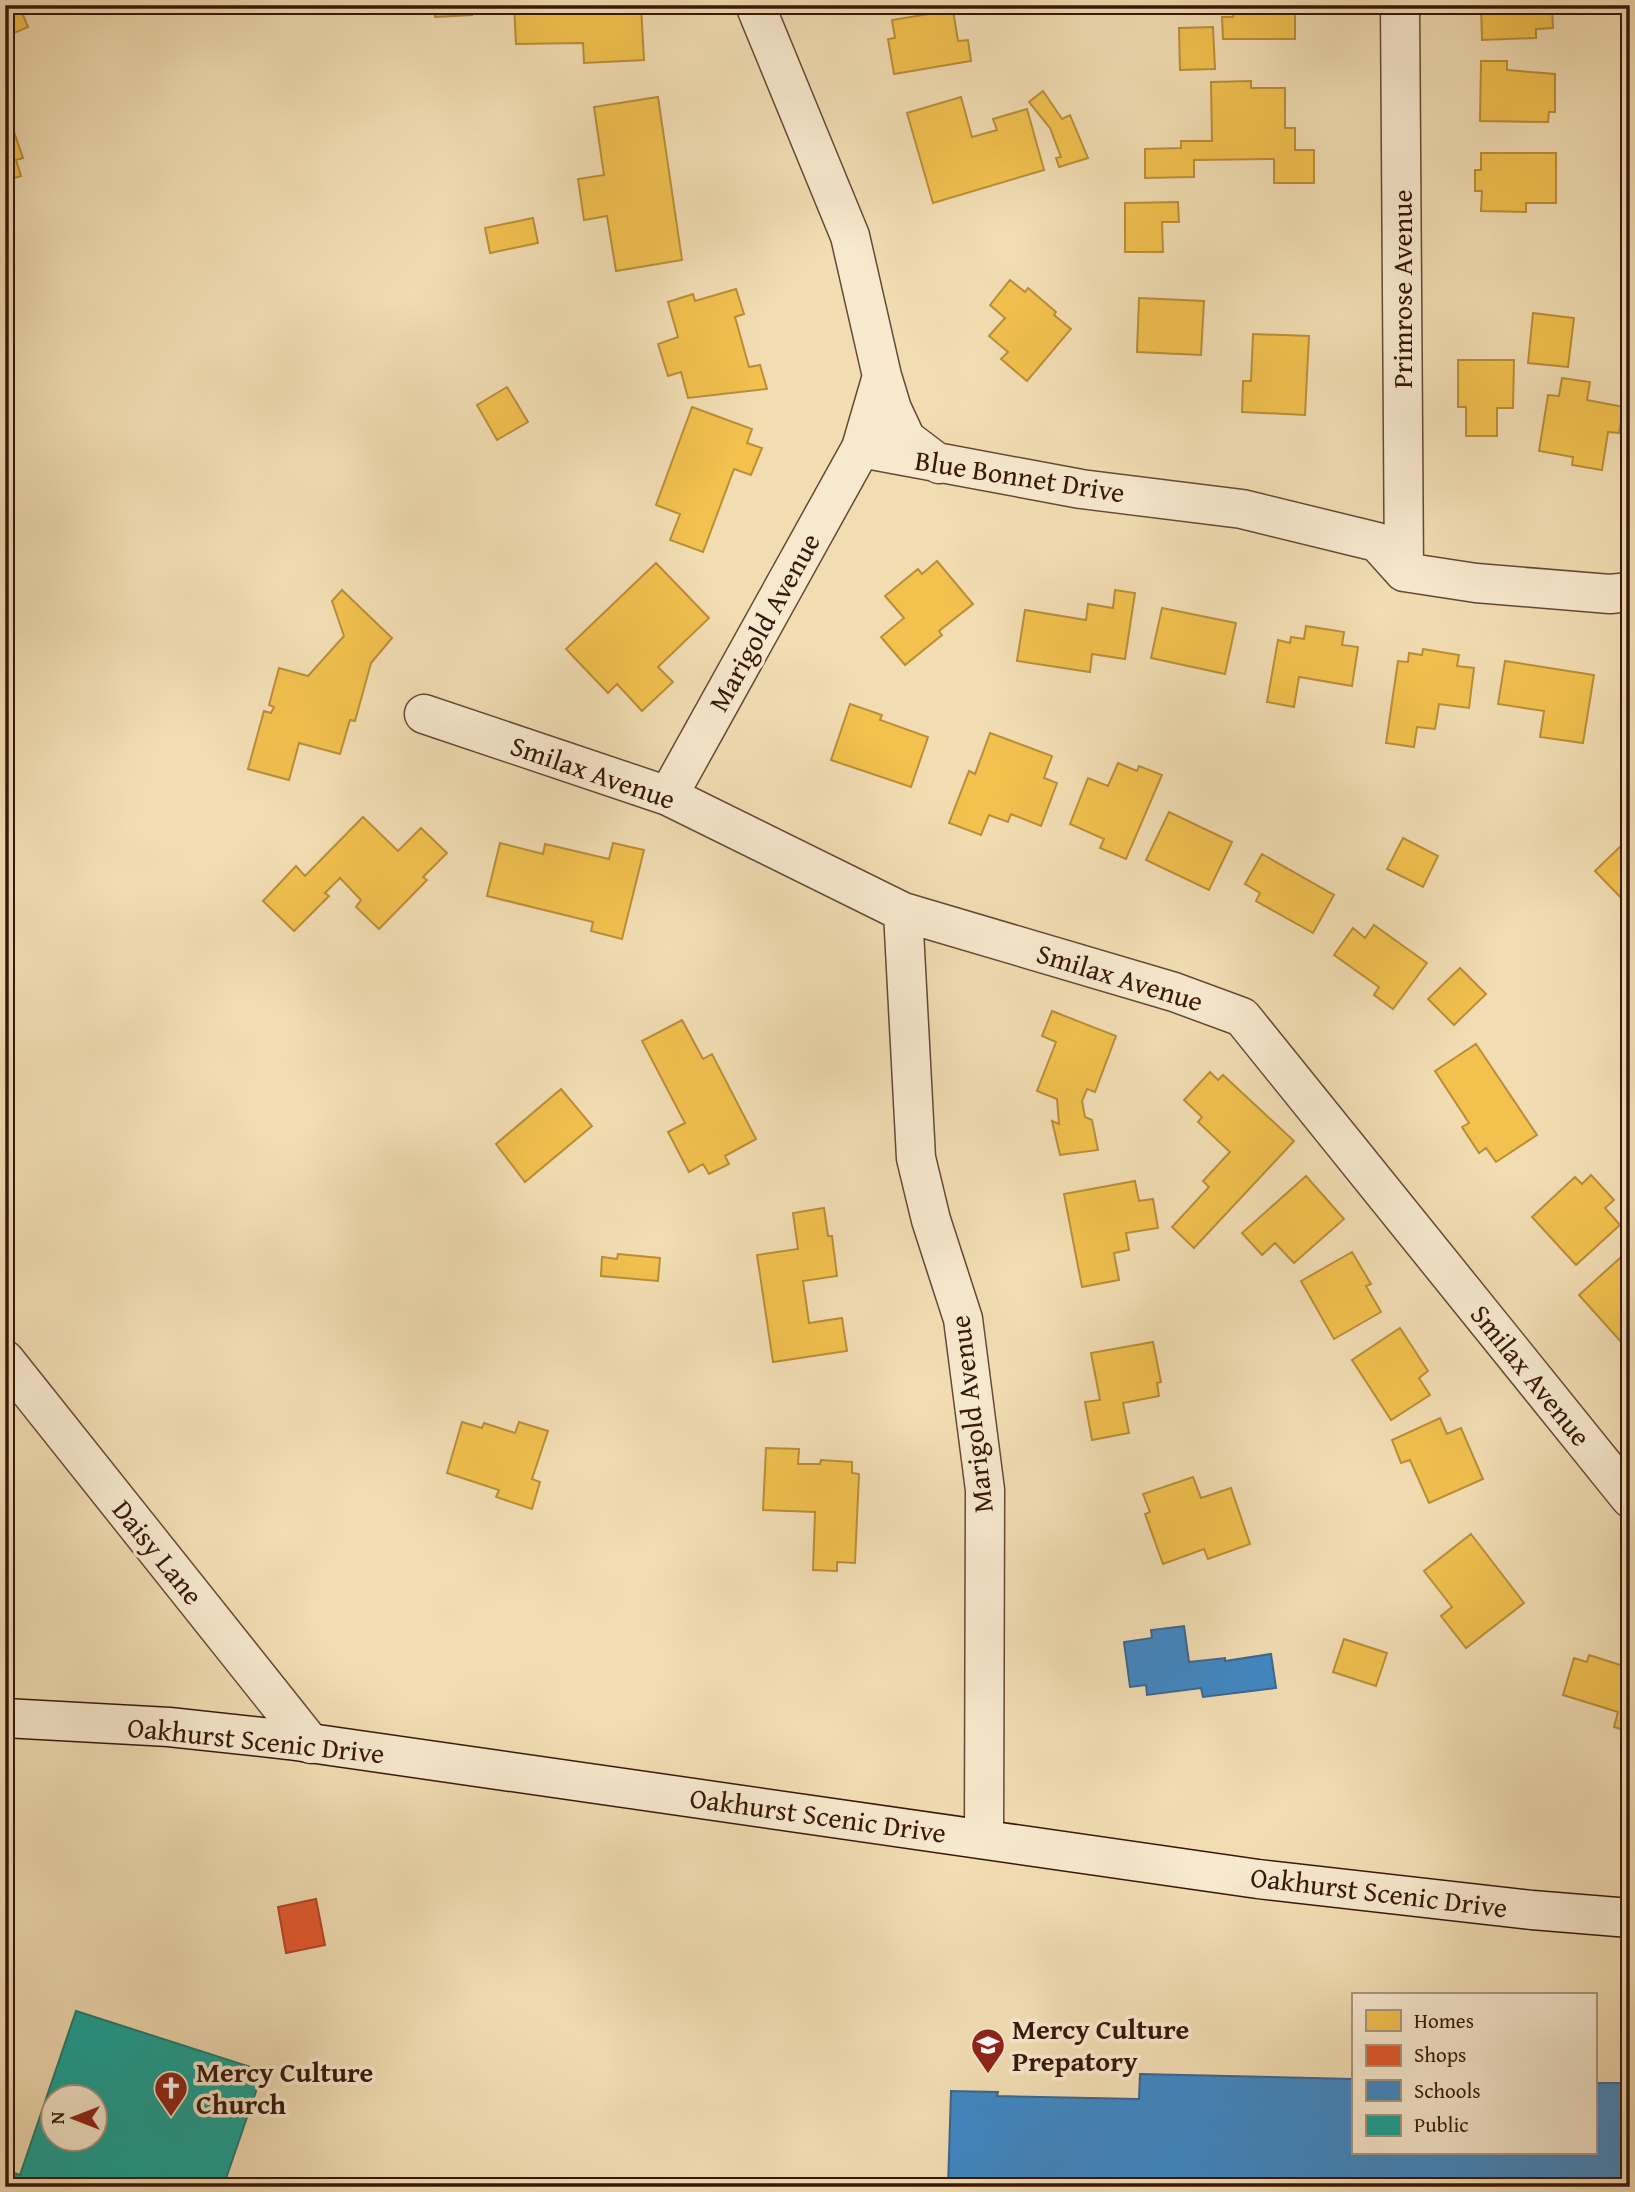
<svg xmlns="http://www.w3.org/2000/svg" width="1635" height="2192" viewBox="0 0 1635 2192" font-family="'Gentium Book Plus',serif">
  <rect width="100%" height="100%" fill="#f2ddb3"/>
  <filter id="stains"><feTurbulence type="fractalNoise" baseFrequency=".00286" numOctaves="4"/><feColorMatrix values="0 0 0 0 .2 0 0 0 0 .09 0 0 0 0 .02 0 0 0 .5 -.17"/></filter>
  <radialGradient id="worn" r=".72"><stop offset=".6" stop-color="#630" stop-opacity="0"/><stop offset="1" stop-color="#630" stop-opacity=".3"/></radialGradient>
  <path fill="#f2c14e" stroke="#ba8e39" stroke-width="2" d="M5 5H19L28 27 5 37Z
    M435 5H471L472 15 435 17Z
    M514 5H641L644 60 584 63 583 43 516 44Z
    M1233 5H1295V39H1223L1222 17H1233Z
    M1481 5H1552L1553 28 1536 29V38L1482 40Z
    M953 10 958 41 968 40 971 61 894 74 888 39 895 38 892 20Z
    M1213 27 1215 69 1180 70 1179 28Z
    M1481 61H1507V70L1555 74V112H1549L1548 122 1480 121Z
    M1251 81V88H1285V128H1295V150H1314V183H1274V159L1194 160V177L1145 178V149L1181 148V141H1212L1211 82Z
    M1043 91 1062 119 1070 115 1088 158 1059 167 1056 158 1061 157 1050 128 1029 102Z
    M658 97 682 260 616 271 607 216 584 220 578 179 604 175 594 107Z
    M961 97 972 137 997 130 993 119 1027 109 1044 170 933 203 907 113Z
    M13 129 23 158 16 160 21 176 5 181V132Z
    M1481 153H1556V203H1526V212L1481 211 1482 191H1475V170H1481Z
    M1178 202 1179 222H1162L1163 252H1125V203Z
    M533 218 538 243 490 253 485 228Z
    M1010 280 1025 292 1028 288 1056 312 1054 315 1071 329 1027 381 1001 359 1008 352 989 336 1005 318 990 305Z
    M736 289 744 314 735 317 749 367 760 365 767 389 688 398 681 372 668 376 658 344 678 337 668 302 693 294 695 301Z
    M1139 298 1204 301 1201 355 1137 352Z
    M1533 313 1574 318 1568 367 1528 363Z
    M1253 334 1309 336 1305 415 1242 412 1243 381H1251Z
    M1458 360H1514L1513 408H1497V436H1466V407H1458Z
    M1562 378 1590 382 1587 400 1624 407 1619 433 1608 432 1602 470 1572 465 1573 457 1539 451 1548 395 1559 396Z
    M507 387 528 422 497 440 477 405Z
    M692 407 752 429 747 443 762 448 751 475 734 469 703 552 670 540 680 514 656 505Z
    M937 561 973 604 939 631 942 635 905 665 881 637 904 618 885 596 918 569 922 574Z
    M656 563 709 618 658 667 673 682 642 711 617 684 608 693 566 649Z
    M342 590 392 638 371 663 355 721 350 720 340 754 299 743 289 780 248 769 264 711 271 713 274 707 269 705 279 668 308 676 344 636 332 601Z
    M1115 590 1135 593 1125 659 1092 654 1090 672 1017 661 1025 610 1086 620 1088 604 1113 608Z
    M1162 608 1236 623 1225 674 1151 658Z
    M1306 626 1344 632 1342 645 1358 647 1352 686 1299 677 1294 707 1267 702 1278 640 1290 643 1291 637 1304 639Z
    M1423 649 1459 655 1457 666 1474 668 1469 708 1439 704 1435 729 1417 727 1414 747 1386 743 1398 661 1408 662 1409 653 1422 655Z
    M1505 661 1594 675 1583 743 1540 737 1544 711 1498 704Z
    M850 704 882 715 880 720 928 737 911 787 831 760Z
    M990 733 1052 756 1044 778 1057 783 1041 826 1011 814 1008 822 989 815 981 835 949 823 969 771 975 774Z
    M1118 763 1137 771 1139 766 1162 775 1126 859 1100 848 1104 839 1070 824 1088 778 1108 786Z
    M1169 812 1232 842 1209 890 1146 860Z
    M363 817 398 851 421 828 447 853 423 877 427 880 379 929 356 907 361 900 340 878 325 893 329 896 294 931 263 901 296 866 305 876Z
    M1630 837V905L1629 906 1595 871Z
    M1403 838 1438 856 1423 887 1387 869Z
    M500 843 543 854 545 844 609 859 613 843 644 850 622 939 591 931 593 922 487 896Z
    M1262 854 1334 895 1313 933 1256 901 1260 893 1245 884Z
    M1374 925 1427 963 1393 1009 1374 995 1379 987 1334 955 1353 928 1365 938Z
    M1460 968 1486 994 1454 1025 1428 999Z
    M1052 1011 1116 1036 1095 1092 1087 1089 1082 1101 1085 1117 1092 1120 1098 1150 1060 1155 1052 1121 1059 1124 1057 1099 1037 1091 1056 1042 1042 1036Z
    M682 1020 703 1059 712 1054 756 1139 725 1156 729 1164 709 1174 703 1164 689 1172 668 1132 685 1123 642 1041Z
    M1476 1044 1537 1135 1496 1162 1486 1148 1479 1153 1462 1127 1469 1123 1435 1071Z
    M1210 1072 1218 1080 1223 1075 1294 1141 1194 1248 1172 1227 1209 1187 1203 1181 1230 1152 1198 1122 1202 1117 1184 1100Z
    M561 1089 592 1126 525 1182 496 1144Z
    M1591 1175 1614 1200 1605 1208 1620 1225 1576 1265 1532 1217 1575 1177 1582 1184Z
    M1306 1176 1344 1219 1294 1263 1275 1243 1262 1255 1242 1233Z
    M1135 1181 1139 1201 1153 1199 1158 1228 1126 1233 1129 1250 1114 1253 1119 1280 1082 1287 1064 1194Z
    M824 1208 828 1236H832L837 1276 803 1281 809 1323 842 1318 847 1351 773 1362 757 1255 798 1249 793 1213Z
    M1630 1249V1352L1579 1295Z
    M1352 1252 1371 1284 1366 1286 1381 1312 1334 1339 1301 1281Z
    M618 1254 660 1258 658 1281 601 1276 602 1257 617 1259Z
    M1400 1328 1428 1371 1419 1378 1430 1395 1391 1420 1352 1360Z
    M1153 1342 1161 1382 1157 1383 1159 1396 1123 1403 1129 1433 1092 1440 1085 1402 1100 1400 1091 1353Z
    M1440 1418 1447 1434 1461 1428 1483 1479 1429 1503 1410 1460 1401 1463 1392 1440Z
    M462 1422 482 1428 484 1423 515 1433 519 1422 548 1431 532 1479 540 1482 532 1509 496 1497 499 1490 447 1473Z
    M766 1448 799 1449 798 1464H820L821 1460 852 1462V1473L859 1474 855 1563 837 1562V1571L813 1570 815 1512 763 1510Z
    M1193 1477 1201 1498 1231 1488 1250 1544 1208 1559 1204 1549 1163 1564 1145 1514 1150 1512 1143 1494Z
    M1471 1534 1524 1603 1466 1648 1441 1616 1452 1607 1424 1571Z
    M1344 1639 1387 1653 1376 1686 1333 1672Z
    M1589 1655 1630 1668V1732L1614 1727 1618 1712 1563 1695 1574 1658 1587 1662Z"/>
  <path fill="#e4572e" stroke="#b14423" stroke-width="2" d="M316 1899 325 1945 286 1953 278 1907Z"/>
  <path fill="#3f88c5" stroke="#3d668d" stroke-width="2" d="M1184 1626 1189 1662 1225 1658V1661L1271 1654 1276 1688 1203 1697 1201 1688 1147 1695 1146 1685 1130 1687 1124 1642 1152 1638 1151 1630Z
    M1140 2074 1353 2079V2152H1595V2083H1630V2187H948L951 2091 998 2092 997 2096 1139 2099Z"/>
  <path fill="#17a398" stroke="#21796d" stroke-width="2" fill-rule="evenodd" d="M76 2011 263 2071 223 2187H5V2170L20 2175ZM52 2098H94V2140H52Z"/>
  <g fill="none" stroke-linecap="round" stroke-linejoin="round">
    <g stroke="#674834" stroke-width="41">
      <path id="street" d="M755 5 850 236 882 376 861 448 1081 489 1242 509 1377 542 1404 572 1476 583 1610 594 1630 592
        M1400 5 1404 572
        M882 376 892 409 906 439 939 464
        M424 714 668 796 903 912 1174 992 1242 1017 1630 1498
        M668 796 861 448
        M903 912 916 1158 931 1220 963 1319 985 1490 984 1839
        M5 1360 311 1744"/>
    </g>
    <g stroke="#391709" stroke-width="41">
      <path id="secondary" d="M5 1718 169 1727 289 1740 1258 1879 1532 1910 1630 1918"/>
    </g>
    <use href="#street" stroke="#f7e9ce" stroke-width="38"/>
    <use href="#secondary" stroke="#f7e9ce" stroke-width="38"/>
  </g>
  <defs>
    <g id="school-pin" transform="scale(1.75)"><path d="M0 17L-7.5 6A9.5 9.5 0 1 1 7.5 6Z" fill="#8f2418" stroke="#f7e9ce"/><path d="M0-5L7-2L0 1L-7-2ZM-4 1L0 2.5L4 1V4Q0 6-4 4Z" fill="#fff"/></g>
    <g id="church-pin" transform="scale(1.75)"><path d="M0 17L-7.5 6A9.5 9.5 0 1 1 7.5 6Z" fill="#8f2418" stroke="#f7e9ce"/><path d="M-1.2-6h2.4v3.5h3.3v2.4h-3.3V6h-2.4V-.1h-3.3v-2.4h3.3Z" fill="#fff"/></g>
  </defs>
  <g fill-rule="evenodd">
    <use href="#school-pin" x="988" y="2045"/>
    <use href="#church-pin" x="171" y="2088"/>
  </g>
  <g text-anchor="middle" stroke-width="7" stroke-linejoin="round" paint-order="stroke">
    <g font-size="28" fill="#391709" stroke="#f7e9ce">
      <text transform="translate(1402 289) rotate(-90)" y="10">Primrose Avenue</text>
      <text transform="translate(1020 476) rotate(9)" y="10">Blue Bonnet Drive</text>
      <text transform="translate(764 622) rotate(-61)" y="10">Marigold Avenue</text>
      <text transform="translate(593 772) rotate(19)" y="10">Smilax Avenue</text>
      <text transform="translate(1120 977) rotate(17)" y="10">Smilax Avenue</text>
      <text transform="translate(1531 1375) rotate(51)" y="10">Smilax Avenue</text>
      <text transform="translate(971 1414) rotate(-97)" y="10">Marigold Avenue</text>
      <text transform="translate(158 1552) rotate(51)" y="10">Daisy Lane</text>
      <text transform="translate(256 1740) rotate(6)" y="10">Oakhurst Scenic Drive</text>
      <text transform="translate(818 1815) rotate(8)" y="10">Oakhurst Scenic Drive</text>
      <text transform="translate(1379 1892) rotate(7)" y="10">Oakhurst Scenic Drive</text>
    </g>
    <g font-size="28" font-weight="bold" fill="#391709" stroke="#f7e9ce" text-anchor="start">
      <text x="1012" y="2039">Mercy Culture<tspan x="1012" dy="32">Prepatory</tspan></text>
      <text x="196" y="2082">Mercy Culture<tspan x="196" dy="32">Church</tspan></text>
    </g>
  </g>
  <rect width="1635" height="2192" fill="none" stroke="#f2ddb3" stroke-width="28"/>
  <rect x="7" y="7" width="1621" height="2178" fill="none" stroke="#391709" stroke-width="3.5"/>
  <rect x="14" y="14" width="1607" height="2164" fill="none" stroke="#391709" stroke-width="2"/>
  <rect x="1352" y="1993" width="245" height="161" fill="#f7e9ce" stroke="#ab957f" stroke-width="2"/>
  <rect x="1366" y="2010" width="35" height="21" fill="#f2c14e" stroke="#ab957f" stroke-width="2"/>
  <text x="1414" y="2028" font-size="21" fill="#391709">Homes</text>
  <rect x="1366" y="2045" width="35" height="21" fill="#e4572e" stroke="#ab957f" stroke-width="2"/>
  <text x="1414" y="2062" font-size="21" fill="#391709">Shops</text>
  <rect x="1366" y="2080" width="35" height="21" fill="#3f88c5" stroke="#ab957f" stroke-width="2"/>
  <text x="1414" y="2098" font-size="21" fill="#391709">Schools</text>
  <rect x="1366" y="2115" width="35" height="21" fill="#17a398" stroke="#ab957f" stroke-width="2"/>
  <text x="1414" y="2132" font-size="21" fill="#391709">Public</text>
  <g transform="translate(74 2118) rotate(270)"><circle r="33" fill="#f7e9ce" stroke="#ab957f" stroke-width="2"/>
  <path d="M0-5L12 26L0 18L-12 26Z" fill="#8f2418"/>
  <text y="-10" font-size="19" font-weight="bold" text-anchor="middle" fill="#391709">N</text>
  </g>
  <rect width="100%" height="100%" filter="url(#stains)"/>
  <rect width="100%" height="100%" fill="url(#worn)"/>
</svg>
